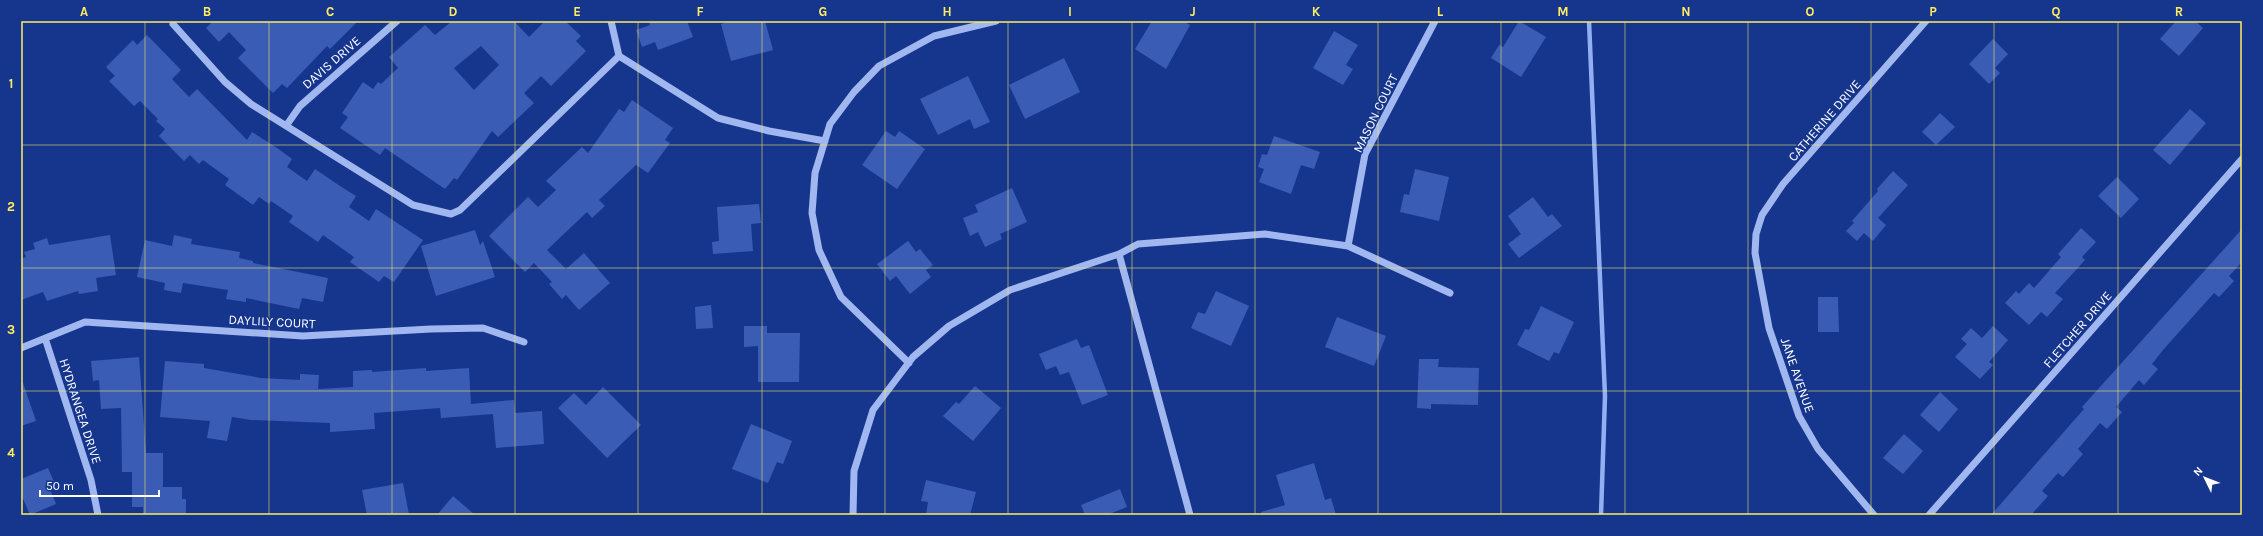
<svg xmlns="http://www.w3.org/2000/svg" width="2263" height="536" viewBox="0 0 2263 536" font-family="Karla,sans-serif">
  <rect width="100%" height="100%" fill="#16368e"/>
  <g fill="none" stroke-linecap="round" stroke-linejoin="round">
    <path stroke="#93aff3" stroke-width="4.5" d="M1589 21 1605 396 1601 515"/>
  </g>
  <path fill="#3a5cb5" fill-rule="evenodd" d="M213 21H358L330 49 327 46 287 88 282 84 273 93 238 58 246 50 229 32 219 42 206 28Z
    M452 21H514L529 37 545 21H565L581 36 576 41 586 51 551 86 541 76 524 93 534 103 498 137 492 131 457 180 454 178 445 189 385 148 380 155 340 128 348 117 342 113 363 82 373 89 378 82 381 84 398 68 389 57 425 25 435 35ZM481 46 499 65 474 90 454 68Z
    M649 21H687L693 37 658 50 655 42 642 47 636 30 650 25Z
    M731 21H765L773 50 731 61 721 24Z
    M1152 21H1183L1190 25 1166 69 1135 49Z
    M1519 21 1546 37 1521 77 1491 58 1499 45 1503 47Z
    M2176 21H2195L2203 28 2179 56 2160 39Z
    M1334 31 1358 45 1346 65 1353 69 1343 85 1313 68Z
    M147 35 181 70 172 79 189 97 197 89 247 140 252 132 277 148 292 159 287 167 307 181 315 169 340 186 356 196 349 207 369 221 376 209 423 240 394 282 384 276 379 282 350 262 354 257 323 235 318 242 289 222 293 216 271 201 269 204 259 197 253 205 225 185 229 179 203 160 199 164 190 155 184 161 159 136 165 129 156 121 158 119 140 101 134 106 109 81 115 76 106 67 133 40 137 45Z
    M1993 39 2008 54 1995 68 2000 73 1989 84 1969 64Z
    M1064 58 1080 92 1025 119 1009 85Z
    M968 76 990 122 974 129 970 119 938 135 920 99Z
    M632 100 673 128 665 140 670 143 648 173 636 165 599 200 605 206 592 218 587 212 547 250 566 269 584 253 610 283 579 310 566 295 562 299 549 284 552 282 534 263 525 272 489 236 528 197 538 207 556 190 546 181 582 147 588 153 619 109 624 112Z
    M2190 109 2206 123 2170 165 2153 150Z
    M1940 113 1955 127 1936 145 1922 132Z
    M886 131 895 137 899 131 925 149 897 189 862 165Z
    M1274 136 1320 152 1314 169 1301 165 1291 194 1259 182 1264 169 1258 167 1262 154 1267 155Z
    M1415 169 1449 177 1439 221 1400 212 1404 194 1409 195Z
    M1893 171 1908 185 1878 218 1886 225 1873 241 1864 233 1857 241 1846 231 1854 223 1852 221 1878 191 1877 189Z
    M2117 177 2139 199 2121 218 2098 196Z
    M1012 188 1027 222 1000 234 1002 239 985 247 978 232 970 236 963 218 978 212 975 205Z
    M1533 197 1548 217 1552 214 1562 226 1519 258 1508 244 1521 234 1508 216Z
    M759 204 761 223 751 224 753 251 713 254 712 242 719 241 717 207Z
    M2081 228 2096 242 2082 257 2085 260 2055 293 2063 299 2047 317 2041 312 2029 325 2005 303 2016 291 2019 294 2029 283 2034 288 2061 257 2058 254Z
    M2242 229V262L2229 276 2234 281 2219 297 2214 293 2163 350 2152 364 2158 369 2144 385 2139 380 2116 407 2122 412 2107 429 2100 423 2078 449 2083 454 2063 477 2058 473 2042 491 2048 496 2031 515H1991L2084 409 2082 407Z
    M475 230 480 245 483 241 495 277 436 296 421 246Z
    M110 235 116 275 96 278 98 291 79 294 78 291 47 301 43 292 21 300V259L26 257 24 252 35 249 33 243 47 238 49 245Z
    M174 235 192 239 191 244 240 252 239 258 253 261V263L328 278 323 302 302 298 299 309 246 298V302L226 299 228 290 183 283 181 293 164 290 165 283 137 277 145 240 172 246Z
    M908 241 916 252 920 249 933 265 926 270 931 277 910 294 896 276 890 281 877 264Z
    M1216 291 1249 306 1231 346 1191 328 1198 312 1205 314Z
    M1818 297H1838L1839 332H1818Z
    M711 305 713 328 696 329 695 307Z
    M1541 306 1574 322 1559 354 1554 352 1549 361 1517 345 1525 329 1529 330Z
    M1337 317 1386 336 1374 366 1325 347Z
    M744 326H767V333H800L799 382H758V346L744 347Z
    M1993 326 2008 340 1989 362 1993 365 1980 379 1955 357 1967 344 1961 339 1971 328 1982 338Z
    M1077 339 1081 348 1089 345 1108 395 1082 405 1069 372 1060 375 1056 366 1046 370 1039 354Z
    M139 357 146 453H163V487H182V499H186V515H143V507H132V472H122L121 408 101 409 99 380 93 381 91 361Z
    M1419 359H1439L1438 367 1479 368 1478 405 1431 404V409L1417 408Z
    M165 361 204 364V368L261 378 300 380V374L319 375 318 389 353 387V371L372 370V372L426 368V371L469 368 471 404 514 400 515 413 542 411 544 444 496 448 493 414 441 418 440 408 374 413 375 429 330 432V423L251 420 232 417 227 441 207 438 210 421 160 417Z
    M21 383H23L36 421 21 426Z
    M975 386 1001 408 973 441 943 416 956 402 959 404Z
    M603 387 641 425 607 458 558 408 574 393 586 405Z
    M1940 392 1958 409 1939 432 1920 415Z
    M751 424 792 441 783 464 777 462 768 483 732 469Z
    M1904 434 1923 451 1903 474 1883 458Z
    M1314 463 1325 500 1331 498 1336 515H1262L1261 512 1285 505 1276 475Z
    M48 468 55 484 49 487 56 504 30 515 21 494V479Z
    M926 480 976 492 970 515H926L928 502 921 501Z
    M403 483 409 515H367L362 490Z
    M1120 489 1127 507 1107 515H1085L1081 505Z
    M453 496 475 515H437Z"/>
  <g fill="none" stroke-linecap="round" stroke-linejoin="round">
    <path stroke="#a1b7f0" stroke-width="7" d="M173 24 225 82 251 104 413 205 451 214 460 210 619 56 611 21
      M619 56 718 118 769 131 825 141
      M286 126 300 106 397 21
      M1348 246 1365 154 1435 21
      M1119 254 1190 515
      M45 338 91 480 98 515
      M21 348 85 322 303 336 431 329 483 328 524 342
      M909 363 841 297 819 250 812 213 815 173 830 124 854 92 879 66 934 36 996 21
      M853 515 854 471 873 410 913 357 949 326 1010 290 1119 254 1138 244 1265 234 1348 246 1450 293
      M1874 515 1818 449 1799 416 1769 328 1755 253 1756 234 1762 215 1783 184 1926 21
      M1929 515 2242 159"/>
  </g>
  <path fill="none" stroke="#ffec60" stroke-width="1" stroke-opacity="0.55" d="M145 21V515M269 21V515M392 21V515M515 21V515M638 21V515M762 21V515M885 21V515M1008 21V515M1132 21V515M1255 21V515M1378 21V515M1501 21V515M1625 21V515M1748 21V515M1871 21V515M1994 21V515M2118 21V515M21 145H2242M21 268H2242M21 391H2242"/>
  <g text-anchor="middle" stroke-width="3" stroke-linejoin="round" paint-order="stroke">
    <g font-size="13" fill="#fff" stroke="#16368e">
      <text transform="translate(331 62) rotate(-41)" y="5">DAVIS DRIVE</text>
      <text transform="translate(1375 113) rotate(-64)" y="5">MASON COURT</text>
      <text transform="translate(1824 120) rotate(-49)" y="5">CATHERINE DRIVE</text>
      <text transform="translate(272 321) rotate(3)" y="5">DAYLILY COURT</text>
      <text transform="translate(2077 329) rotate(-49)" y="5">FLETCHER DRIVE</text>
      <text transform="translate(1798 375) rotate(71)" y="5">JANE AVENUE</text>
      <text transform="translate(81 411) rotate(72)" y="5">HYDRANGEA DRIVE</text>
    </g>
  </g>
  <rect width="2263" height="536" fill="none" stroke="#16368e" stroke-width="44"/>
  <g transform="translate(2205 478) rotate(313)" stroke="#16368e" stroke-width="3" paint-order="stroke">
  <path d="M0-3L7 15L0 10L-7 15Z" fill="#ffffff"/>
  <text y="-6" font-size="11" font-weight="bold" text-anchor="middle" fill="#ffffff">N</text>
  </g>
  <path d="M40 490v6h119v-6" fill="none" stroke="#ffffff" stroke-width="2"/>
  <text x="46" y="490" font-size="12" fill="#ffffff" stroke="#16368e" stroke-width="3" paint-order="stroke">50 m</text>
  <rect x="22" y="22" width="2219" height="492" fill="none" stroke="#ffec60" stroke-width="1.5"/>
  <g font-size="13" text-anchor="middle" font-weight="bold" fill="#ffec60">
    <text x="84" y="16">A</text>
    <text x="207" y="16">B</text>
    <text x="330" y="16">C</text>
    <text x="453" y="16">D</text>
    <text x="577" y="16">E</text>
    <text x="700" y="16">F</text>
    <text x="823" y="16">G</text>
    <text x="947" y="16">H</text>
    <text x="1070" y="16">I</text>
    <text x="1193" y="16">J</text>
    <text x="1316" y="16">K</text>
    <text x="1440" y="16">L</text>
    <text x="1563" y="16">M</text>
    <text x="1686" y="16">N</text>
    <text x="1810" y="16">O</text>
    <text x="1933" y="16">P</text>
    <text x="2056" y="16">Q</text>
    <text x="2179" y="16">R</text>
    <text x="11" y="88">1</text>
    <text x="11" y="211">2</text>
    <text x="11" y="334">3</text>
    <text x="11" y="457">4</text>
  </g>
</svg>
